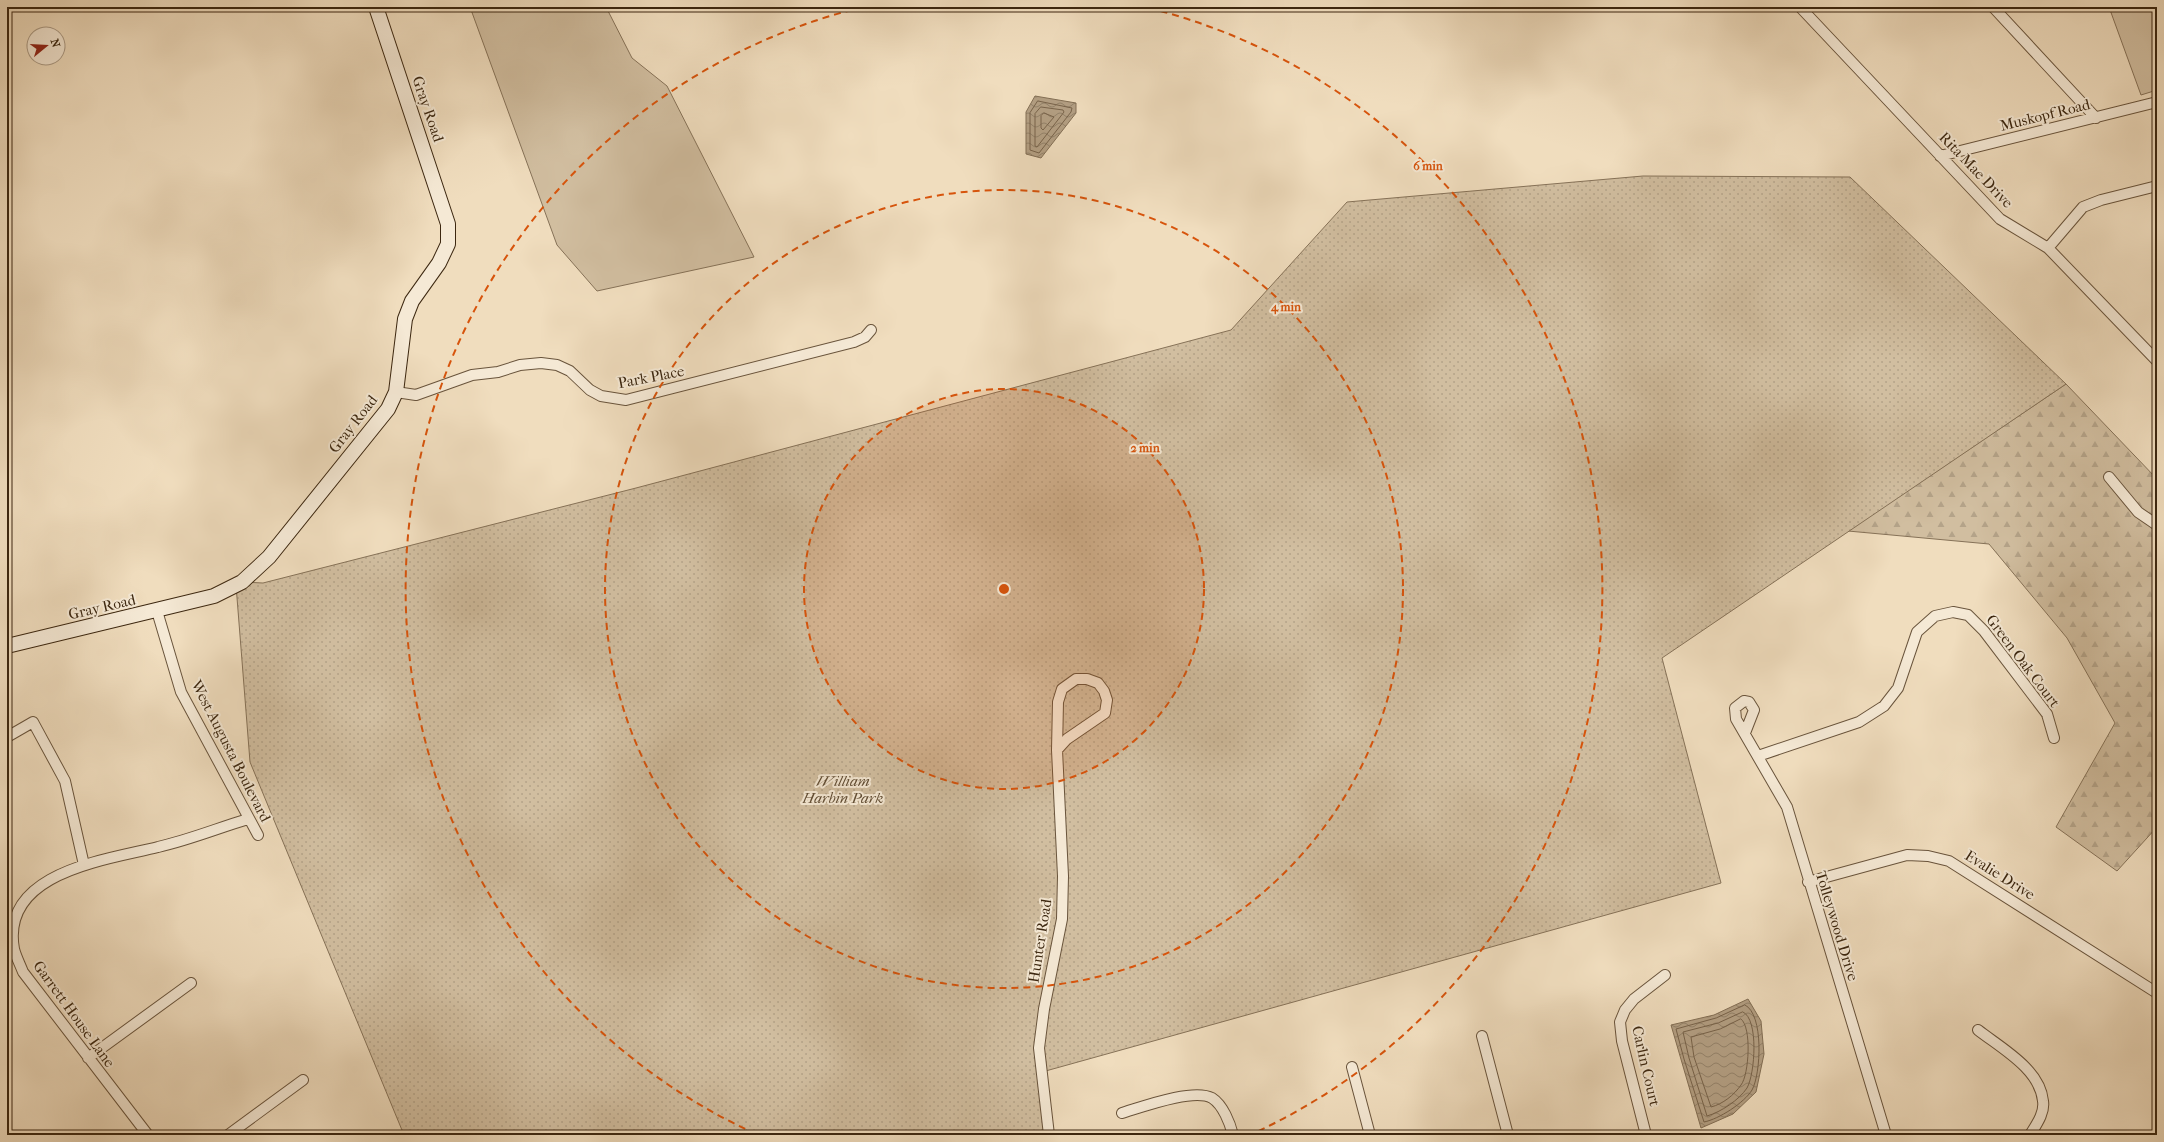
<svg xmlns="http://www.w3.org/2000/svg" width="2164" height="1142" viewBox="0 0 2164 1142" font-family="'IM FELL French Canon',serif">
  <defs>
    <pattern id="forest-firs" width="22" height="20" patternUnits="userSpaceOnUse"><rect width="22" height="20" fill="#d1bea0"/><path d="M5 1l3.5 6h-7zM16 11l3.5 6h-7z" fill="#b4a389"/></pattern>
    <pattern id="park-dots" width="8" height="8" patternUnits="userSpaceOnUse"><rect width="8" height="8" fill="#d1bea0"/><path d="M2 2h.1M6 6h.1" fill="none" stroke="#b4a389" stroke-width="1.8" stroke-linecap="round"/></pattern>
    <pattern id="water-waves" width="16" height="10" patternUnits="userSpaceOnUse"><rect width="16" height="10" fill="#b39f83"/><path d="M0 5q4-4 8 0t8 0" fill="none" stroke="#93826a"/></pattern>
  </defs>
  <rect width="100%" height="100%" fill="#f0ddbe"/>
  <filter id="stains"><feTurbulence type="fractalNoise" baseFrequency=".005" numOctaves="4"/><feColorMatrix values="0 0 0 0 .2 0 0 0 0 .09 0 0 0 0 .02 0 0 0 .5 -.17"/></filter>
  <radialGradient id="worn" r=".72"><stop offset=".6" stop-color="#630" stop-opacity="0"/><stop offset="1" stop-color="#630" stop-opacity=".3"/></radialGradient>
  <path fill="#d1bea0" stroke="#867258" d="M470 7H606L632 58 667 86 754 257 597 291 557 245Z
    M2109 7H2157V90L2141 95Z"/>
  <path fill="url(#forest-firs)" stroke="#867258" d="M2066 384 2157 479V827L2117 871 2056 827 2115 723 2067 638 1989 544 1848 531Z"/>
  <path fill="url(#park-dots)" stroke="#867258" d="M1643 176 1850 177 2066 384 1662 658 1721 883 1042 1072 1048 1135H404L250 762 236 585 242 582 263 583 636 488 1231 330 1347 202Z"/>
  <path fill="url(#water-waves)" stroke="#836f55" d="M1035 96 1076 103V113L1041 158 1026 154V112Z
    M1748 999 1761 1021 1764 1054 1756 1092 1733 1114 1701 1128 1671 1025 1714 1015Z"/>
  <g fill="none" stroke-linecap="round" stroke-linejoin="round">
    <path stroke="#78634a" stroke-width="1" d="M1038 101 1072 108 1071 112 1039 153 1030 150V113Z
      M1041 107 1063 110 1064 112 1037 147 1035 146V114Z
      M1044 113 1054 117 1043 130 1041 128V116Z
      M1745 1005C1764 1014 1761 1074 1752 1090 1744 1103 1719 1119 1704 1122L1684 1059 1676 1029 1716 1018Z
      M1743 1012C1759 1019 1755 1074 1747 1088 1739 1100 1721 1112 1707 1116L1689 1058 1683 1032 1718 1023Z
      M1741 1019C1752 1027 1749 1075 1741 1085 1734 1095 1723 1104 1711 1107L1694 1057 1691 1037 1720 1029Z"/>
    <g stroke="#69543c" stroke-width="12">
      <path id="street" d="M1800 7 2000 219 2048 248 2157 361
        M1993 7 2096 118
        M1940 156 2157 102
        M2048 248 2083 207 2101 200 2157 186
        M396 392 416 395 472 375 498 372 520 365 541 363 557 365 570 371 590 390 601 396 626 400 854 342 865 337 871 330
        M2109 477 2138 512 2157 525
        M157 611 181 692 258 835
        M1745 733 1754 710 1749 702 1744 701 1735 708 1736 719 1787 807 1886 1135
        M7 737 33 722 65 781 84 865
        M1758 756 1859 722 1884 706 1898 688 1917 632 1935 616 1953 612 1968 615 1984 631 2047 714 2054 738
        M1808 882 1907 855 1928 856 1949 861 2157 993
        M1978 1030C2001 1048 2040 1069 2043 1101 2045 1113 2036 1125 2030 1135
        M1482 1036 1508 1135
        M88 1058 191 983
        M1352 1067 1370 1135
        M1122 1113C1142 1107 1193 1088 1212 1098 1223 1105 1230 1123 1233 1135
        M148 1135 23 972C20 964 16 957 14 949 0 872 106 860 158 847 189 840 218 828 248 819
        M228 1135 303 1080
        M1049 1135 1039 1048 1044 1009 1062 919 1063 876 1057 750 1058 702 1062 689 1076 679H1087L1098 683 1104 691 1107 700 1105 713 1067 739 1057 750
        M1646 1135 1622 1041 1620 1022 1625 1010 1634 999 1665 975"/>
    </g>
    <g stroke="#3c2710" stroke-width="16">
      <path id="secondary" d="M7 646 214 596 242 582 269 557 388 409 396 392 405 319 412 301 439 263 448 244V224L376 7"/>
    </g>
    <use href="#street" stroke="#f5e9d5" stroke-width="10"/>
    <use href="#secondary" stroke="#f5e9d5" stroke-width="14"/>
  </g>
  <circle cx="1004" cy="589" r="200" fill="#d7540c" fill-opacity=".12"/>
  <g fill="none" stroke="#d7540c" stroke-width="2" stroke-dasharray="7 5">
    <circle cx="1004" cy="589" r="200"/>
    <circle cx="1004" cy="589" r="399"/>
    <path d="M756 1134A599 599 0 0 1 859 8M1149 8A599 599 0 0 1 1252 1134"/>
  </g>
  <g text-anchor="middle" stroke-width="4" stroke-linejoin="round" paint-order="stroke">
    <g font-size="15" fill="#3c2710" stroke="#f5e9d5">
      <text transform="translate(428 109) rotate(71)" y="5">Gray Road</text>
      <text transform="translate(2045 115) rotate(-14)" y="5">Muskopf Road</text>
      <text transform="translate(1976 170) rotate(46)" y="5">Rita Mae Drive</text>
      <text transform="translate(651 377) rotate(-11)" y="5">Park Place</text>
      <text transform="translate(353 424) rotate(-52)" y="5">Gray Road</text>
      <text transform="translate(102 607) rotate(-13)" y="5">Gray Road</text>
      <text transform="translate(2023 661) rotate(53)" y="5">Green Oak Court</text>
      <text transform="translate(231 751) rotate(63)" y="5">West Augusta Boulevard</text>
      <text transform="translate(2000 875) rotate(32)" y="5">Evalie Drive</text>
      <text transform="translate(1837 926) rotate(73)" y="5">Tolleywood Drive</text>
      <text transform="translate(1040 941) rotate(-81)" y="5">Hunter Road</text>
      <text transform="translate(74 1014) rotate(54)" y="5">Garrett House Lane</text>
      <text transform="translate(1646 1066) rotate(77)" y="5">Carlin Court</text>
    </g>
    <g font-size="15" font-style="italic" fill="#614d34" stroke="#f5e9d5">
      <text x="843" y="786">William<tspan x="843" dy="17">Harbin Park</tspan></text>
    </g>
  </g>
  <circle cx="1004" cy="589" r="6" fill="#d7540c" stroke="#f5e9d5" stroke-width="2"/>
  <g font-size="12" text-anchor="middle" font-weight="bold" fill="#d7540c" stroke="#f5e9d5" stroke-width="4" stroke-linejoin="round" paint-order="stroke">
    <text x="1428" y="170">6 min</text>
    <text x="1286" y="311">4 min</text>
    <text x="1145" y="452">2 min</text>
  </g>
  <rect width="2164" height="1142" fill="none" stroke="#f0ddbe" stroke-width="24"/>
  <rect x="8" y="8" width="2148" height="1126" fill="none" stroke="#3c2710" stroke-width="2"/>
  <rect x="12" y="12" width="2140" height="1118" fill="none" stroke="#3c2710"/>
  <g transform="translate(46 46) rotate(72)"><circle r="19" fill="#f5e9d5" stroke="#ab9b86"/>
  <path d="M0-3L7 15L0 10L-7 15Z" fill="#8f2418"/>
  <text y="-6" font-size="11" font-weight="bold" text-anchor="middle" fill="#3c2710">N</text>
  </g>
  <rect width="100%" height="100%" filter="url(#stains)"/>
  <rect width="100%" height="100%" fill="url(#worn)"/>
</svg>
